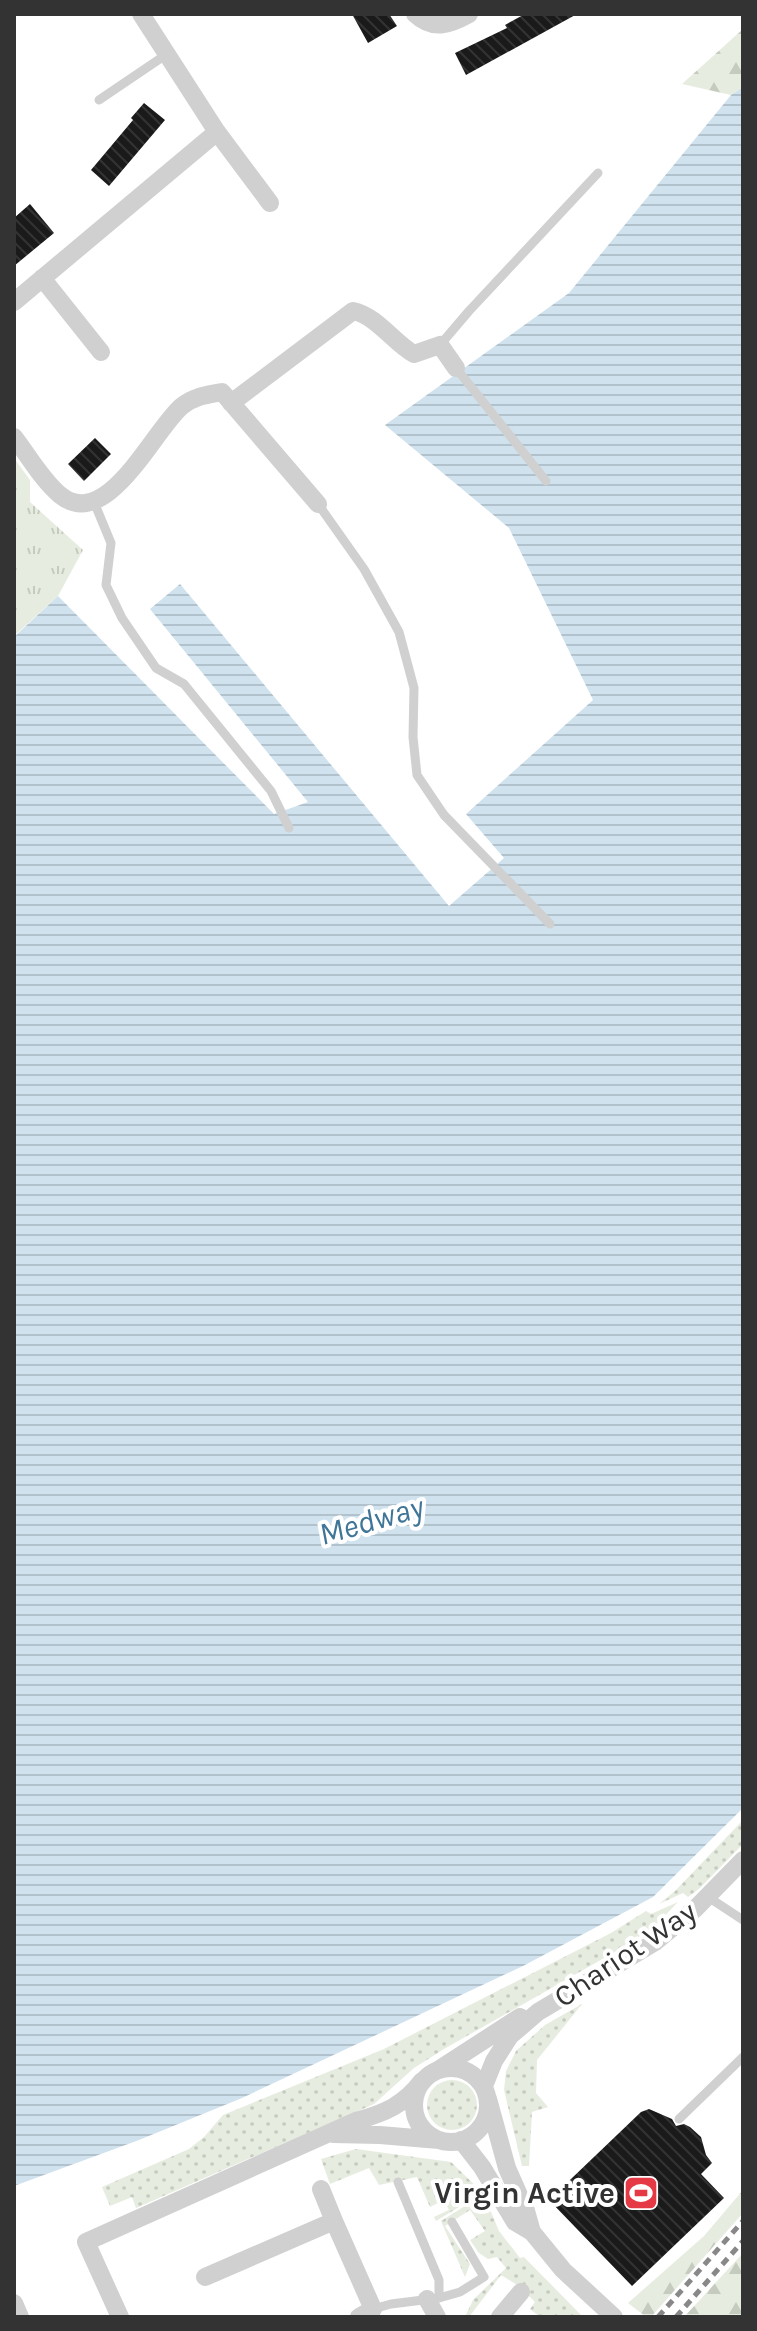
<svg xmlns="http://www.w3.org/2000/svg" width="757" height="2331" font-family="Karla,sans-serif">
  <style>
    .grass { fill: url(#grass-dots) }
    .forest { fill: url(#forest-firs) }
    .park { fill: url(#park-tufts) }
    .water { fill: url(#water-rules) }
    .building { fill: url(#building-back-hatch) }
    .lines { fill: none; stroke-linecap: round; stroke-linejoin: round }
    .lane { stroke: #d0d0d0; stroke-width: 9 }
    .street { stroke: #d0d0d0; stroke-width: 18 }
    .rail { stroke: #888; stroke-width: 5; stroke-dasharray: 8 6; stroke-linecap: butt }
    .labels { text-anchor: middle; stroke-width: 8; stroke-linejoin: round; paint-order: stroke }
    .street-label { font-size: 30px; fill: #333; stroke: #fff }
    .poi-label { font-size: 30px; font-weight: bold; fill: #333; stroke: #fff; text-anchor: end }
    .water-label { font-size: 32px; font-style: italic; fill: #3f7597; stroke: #fff }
  </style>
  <defs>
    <pattern id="grass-dots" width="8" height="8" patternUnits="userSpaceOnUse" patternTransform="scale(2)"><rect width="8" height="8" fill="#e6ecdf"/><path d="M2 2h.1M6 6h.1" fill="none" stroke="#c6cbc0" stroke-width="1.8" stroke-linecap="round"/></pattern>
    <pattern id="forest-firs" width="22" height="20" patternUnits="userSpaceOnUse" patternTransform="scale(2)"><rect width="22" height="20" fill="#e6ecdf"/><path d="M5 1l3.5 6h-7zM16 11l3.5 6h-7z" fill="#c6cbc0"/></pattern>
    <pattern id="park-tufts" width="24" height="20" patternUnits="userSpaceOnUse" patternTransform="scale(2)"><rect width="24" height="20" fill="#e6ecdf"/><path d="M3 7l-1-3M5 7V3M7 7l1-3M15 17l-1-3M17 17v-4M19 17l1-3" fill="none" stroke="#c6cbc0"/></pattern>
    <pattern id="water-rules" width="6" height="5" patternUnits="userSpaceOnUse" patternTransform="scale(2)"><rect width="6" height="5" fill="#cfe2ee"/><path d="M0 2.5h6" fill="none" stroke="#b2c2cd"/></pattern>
    <pattern id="building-back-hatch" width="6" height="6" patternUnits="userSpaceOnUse" patternTransform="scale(2)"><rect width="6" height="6" fill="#1a1a1a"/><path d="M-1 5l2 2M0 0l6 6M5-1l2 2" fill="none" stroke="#333"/></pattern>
  </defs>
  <rect width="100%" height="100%" fill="#fff"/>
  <path class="grass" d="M743,1820V1844L700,1888L688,1897L683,1893L659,1904L675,1891Z
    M678,1902L656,1925L627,1945L444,2049L414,2068L374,2104L136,2208L132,2197L110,2206L102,2187L189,2149L204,2137L223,2115L384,2049L611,1933L646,1911L651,1914Z
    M582,2004L537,2060L536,2093L548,2107L532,2112L529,2166H522L504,2090L506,2071L516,2051L545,2025Z
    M427 2105a25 25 0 1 1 50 0a25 25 0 1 1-50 0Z
    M356,2149L451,2162L483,2193L499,2231L520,2258L524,2257L583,2317H540L530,2309L535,2302L526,2293L527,2291L501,2275L469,2317H465L473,2300L506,2268L497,2257L488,2259L479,2253L470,2240L485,2231L470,2210L445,2226L470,2264L465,2277L441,2221L465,2206L464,2204L436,2221L434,2217L449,2210L444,2200L430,2207L417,2177L379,2185L369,2168L330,2184L321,2159Z"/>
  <path class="forest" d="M743,29V87L731,95L682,84Z
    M743,2190V2213L651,2317H646L628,2303L704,2236Z
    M743,2253V2317H684Z"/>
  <path class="park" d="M14,458L30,480V502L83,550L58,596L14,636Z"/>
  <path class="water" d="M743,87V1808L653,1897L523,1966L242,2098L139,2140L14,2186V637L58,596L274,814L308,802L150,609L180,584L449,906L504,858L466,814L593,700L509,528L385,425L569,293L731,95Z"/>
  <path class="building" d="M352,14H389L397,26L368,43Z
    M525,14H577L466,75L455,53L507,28L505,25Z
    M144,103L165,120L109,186L91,170L133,120L131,118Z
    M30,204L54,233L14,266V218Z
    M95,438L111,454L84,481L68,464Z
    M649,2109L672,2119L676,2126L684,2124L690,2127L701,2137L706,2155L712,2163L701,2174L724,2198L632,2286L549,2200L641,2112Z"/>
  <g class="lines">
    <path class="lane" d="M99,100L167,54
      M440,345L469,311L598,173
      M456,368L546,481
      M94,502L111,543L106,585L122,618L156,668L184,684L271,791L289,828
      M318,504L364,569L399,632L414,688L413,737L417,775L444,815L550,924
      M708,1897L743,1920
      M679,2119L743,2057
      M439,2298L460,2292L484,2277L452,2222
      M373,2309L391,2304L439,2298V2280L398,2182"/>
    <path class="street" d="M141,14L217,132L270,203
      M415,14C433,31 449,25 469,14
      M42,278L101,352
      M14,302L217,132
      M231,403L353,311C377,316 393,342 414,354L440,345L456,368
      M14,437C28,455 42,480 60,495C107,533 154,429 182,406C194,396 208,395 222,392L318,504
      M414 2105a37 37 0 1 1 74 0a37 37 0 1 1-74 0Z
      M438,2070L520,2017
      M484,2086L494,2061L510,2036L538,2012L655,1942L696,1908L743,1860
      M488,2099L507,2168L526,2211L532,2232L563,2270L614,2317
      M333,2134L380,2135L439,2140
      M461,2140L482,2167L515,2222L532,2232
      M321,2189L334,2221
      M205,2277L334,2221L373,2309L359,2317
      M427,2299L437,2317
      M14,2303L20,2317
      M120,2317L86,2242L356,2121C385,2113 404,2105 422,2081
      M500,2317L521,2292"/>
    <path class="rail" d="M658,2317L743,2221
      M676,2317L743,2241"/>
  </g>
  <defs>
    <g id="stadium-square" transform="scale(1.8)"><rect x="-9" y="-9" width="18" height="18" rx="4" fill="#e63946" stroke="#fff"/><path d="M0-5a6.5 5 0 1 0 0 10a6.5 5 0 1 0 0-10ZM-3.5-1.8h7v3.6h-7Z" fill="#fff"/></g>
  </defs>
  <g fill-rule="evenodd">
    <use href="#stadium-square" x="641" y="2193"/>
  </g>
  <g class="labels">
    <g class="street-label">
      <text transform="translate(625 1954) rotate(-34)" y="10">Chariot Way</text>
    </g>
    <g class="poi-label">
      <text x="615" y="2203">Virgin Active</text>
    </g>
    <g class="water-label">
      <text transform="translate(371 1520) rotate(-16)" y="11">Medway</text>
    </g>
  </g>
  <rect width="757" height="2331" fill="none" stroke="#333333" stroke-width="32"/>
</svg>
